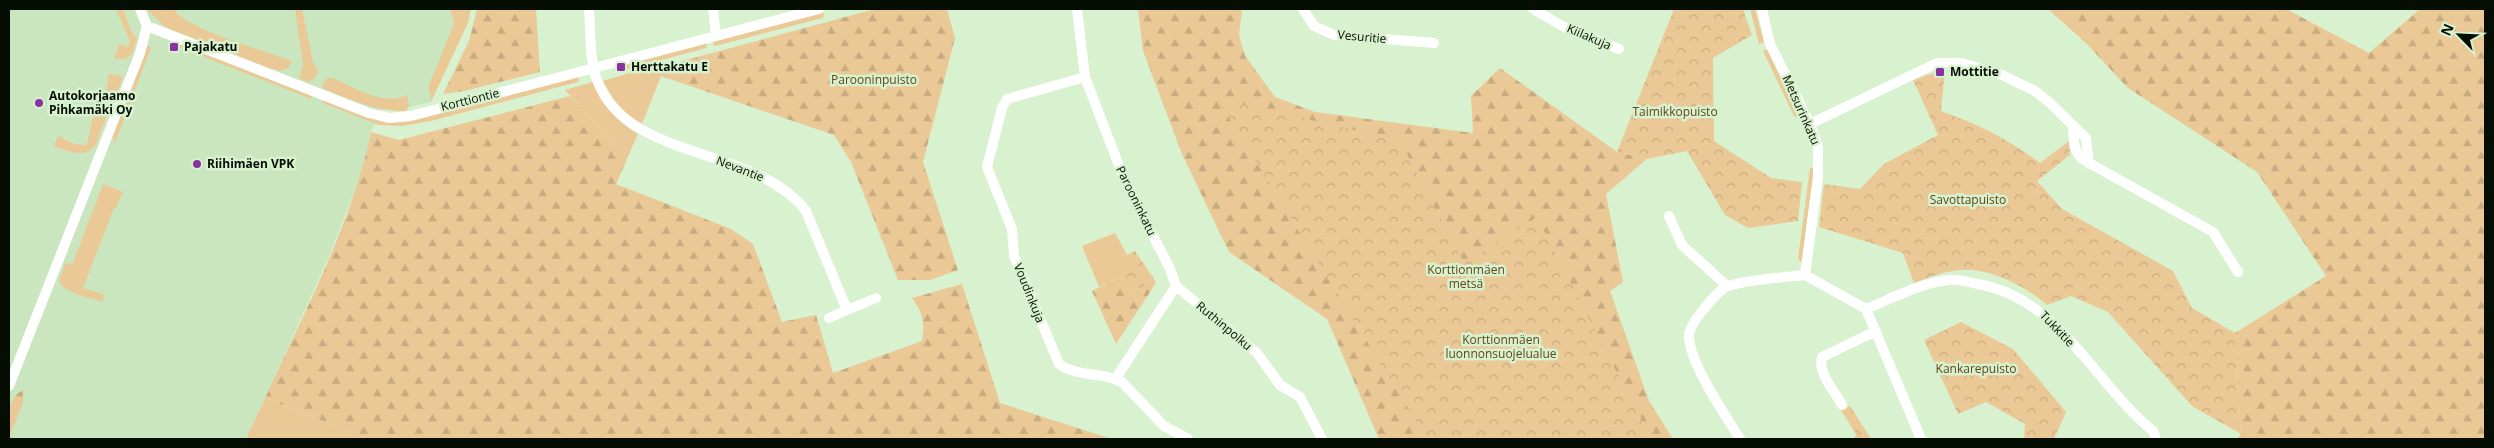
<svg xmlns="http://www.w3.org/2000/svg" width="2494" height="448" font-family="'Open Sans',sans-serif">
  <style>
    .built { fill: #c9e6be }
    .grass { fill: #ebc996 }
    .forest { fill: url(#forest-firs) }
    .park { fill: url(#park-crowns) }
    .lines { fill: none; stroke-linecap: round; stroke-linejoin: round }
    .street { stroke: #fff; stroke-width: 10 }
    .poi-dot { fill: #8733a1; stroke: #d8f1ce; stroke-width: 2 }
    .labels { text-anchor: middle; stroke-width: 5; stroke-linejoin: round; paint-order: stroke }
    .street-label { font-size: 12px; fill: #060e04; stroke: #d8f1ce }
    .poi-label { font-size: 12px; font-weight: bold; fill: #060e04; stroke: #d8f1ce; text-anchor: start }
    .park-label { font-size: 12px; fill: #614619; stroke: #d8f1ce }
  </style>
  <defs>
    <pattern id="forest-firs" width="22" height="20" patternUnits="userSpaceOnUse" patternTransform="scale(1.25)"><rect width="22" height="20" fill="#ebc996"/><path d="M5 1l3.5 6h-7zM16 11l3.5 6h-7z" fill="#c8ab80"/></pattern>
    <pattern id="park-crowns" width="20" height="18" patternUnits="userSpaceOnUse" patternTransform="scale(1.25)"><rect width="20" height="18" fill="#ebc996"/><path d="M2 6a3 3 0 1 1 6 0M12 15a3 3 0 1 1 6 0" fill="none" stroke="#c8ab80"/></pattern>
  </defs>
  <rect width="100%" height="100%" fill="#d8f1ce"/>
  <path class="built" d="M9,9H450L454,24L431,102L405,108L381,109L371,132L364,166L330,254L246,439H9Z"/>
  <path class="grass" d="M116,9H123L131,31L137,39L132,54L126,59H114L119,44L128,47L130,41Z
    M147,9H173C190,31 263,50 292,61L289,67L281,71L268,68L165,27Z
    M295,9H302L313,62C320,71 319,77 308,82L299,78L303,65Z
    M450,9H471L468,23L431,102L429,85L454,24Z
    M1750,9H1755L1764,42L1759,44Z
    M824,12L823,18L715,46L712,42Z
    M177,43L312,96L311,99L176,46Z
    M707,43L706,48L625,70L623,65Z
    M150,46L151,48L115,143L112,137L147,47Z
    M1767,49L1799,116L1797,117L1794,116L1763,51Z
    M656,65L661,76L642,124C622,113 613,100 603,81Z
    M109,74L121,76L122,79L117,93L111,95L106,94Z
    M579,77L578,82L431,121L402,126L379,125L323,103L324,100L380,121L400,122Z
    M327,78H333C353,87 385,107 407,95L409,106L406,111C377,112 351,100 324,89L322,85Z
    M593,82C604,105 616,121 638,134L627,159L565,90Z
    M100,104L110,108L95,146C83,159 68,151 54,146L58,136L74,144L87,145L94,112Z
    M1810,168H1814L1802,262L1798,259Z
    M103,184L123,192L116,208H114L83,288L105,295L102,302C90,298 64,293 59,281L65,263L72,265Z
    M1115,233L1127,255L1121,277L1099,287L1082,246Z
    M265,398L369,439H246Z"/>
  <path class="forest" d="M477,9H536L540,72L464,91L443,94L469,41Z
    M875,9H947L955,38L923,162L958,270L930,280H898L851,162L834,135L661,76L657,68Z
    M1138,9H1242L1239,35L1245,56L1275,97L1315,112L1473,133L1471,96L1500,68L1617,152L1647,159L1606,194L1623,282L1610,291L1649,401L1673,439H1379L1327,319L1229,252L1182,154L1143,51Z
    M2048,9H2286L2369,53L2420,9H2485V439H2237L2241,434L2235,333L2326,276L2257,172L2128,88L2085,42Z
    M570,96L627,159L616,184L731,229L753,244L782,322L816,315L833,373L922,341C925,324 923,312 912,298L962,284L1000,403L1112,439H369L265,398C304,312 352,224 371,132L399,140Z
    M1121,277L1133,293L1154,279L1156,283L1116,344L1092,291Z
    M23,390V403L9,437C9,419 6,399 23,390Z"/>
  <path class="park" d="M1674,9H1744L1745,16L1752,35L1713,58L1714,141L1771,178L1802,182L1798,221L1748,228L1725,215L1687,151L1647,159L1617,152Z
    M1945,69L1941,111C1980,125 2006,138 2040,163L2069,141L2070,155L2037,181L2062,209L2173,271L2192,308L2235,333L2241,434L2192,406L2108,312L2071,296L2047,305C2025,286 1989,267 1959,270C1944,271 1928,278 1914,283L1903,253L1819,227L1824,184L1860,189L1884,164L1938,135L1913,80Z
    M1216,97L1400,141L1464,263L1537,217L1651,439H1427Z
    M1135,251L1154,279L1133,293L1121,277L1127,255Z
    M1961,322L2013,349L2066,412L2054,439H2024L2025,424L1986,402L1958,414L1924,340Z
    M1850,406L1871,439H1854L1856,434L1841,410Z"/>
  <g class="lines">
    <path class="street" d="M140,9L147,26L369,113L389,118L411,116L819,9
      M589,9C591,32 589,59 597,80C627,162 756,145 806,211L847,310L876,298
      M713,9L716,36
      M1077,9L1085,77L1123,176L1170,269L1176,286L1116,378
      M1303,9L1314,26L1334,35L1434,43
      M1533,9L1566,28L1619,49
      M1762,9L1770,44L1810,124L1818,147V177L1805,275L1866,309L1921,439
      M1085,77L1007,99L1002,108L987,167L1012,229L1014,256L1059,364C1078,378 1104,371 1123,383L1164,426L1188,439
      M1810,124L1937,63H1962L2002,75L2035,91L2050,103L2086,138L2089,164
      M2073,125C2074,138 2072,149 2082,159L2213,232L2238,272
      M1669,216L1682,245L1727,286
      M1176,286L1257,353L1280,385L1300,397L1322,439
      M1866,309C1893,298 1920,283 1949,280C1960,279 1972,283 1983,285C2062,302 2094,383 2153,431L2156,439
      M829,318L847,310
      M9,386L140,53L147,26
      M1842,405C1835,392 1817,372 1822,357L1876,331
      M1740,439C1726,416 1689,363 1689,336C1688,325 1718,290 1728,286C1745,280 1786,277 1805,275"/>
  </g>
  <g class="poi-dot">
    <rect x="169" y="42" width="10" height="10" rx="2.5"/>
    <rect x="616" y="62" width="10" height="10" rx="2.5"/>
    <rect x="1935" y="67" width="10" height="10" rx="2.5"/>
    <circle cx="39" cy="103" r="5"/>
    <circle cx="197" cy="164" r="5"/>
  </g>
  <g class="labels">
    <g class="street-label">
      <text transform="translate(1362 37) rotate(5)" y="4">Vesuritie</text>
      <text transform="translate(1589 37) rotate(23)" y="4">Kiilakuja</text>
      <text transform="translate(470 100) rotate(-14)" y="4">Korttiontie</text>
      <text transform="translate(1801 110) rotate(66)" y="4">Metsurinkatu</text>
      <text transform="translate(740 169) rotate(21)" y="4">Nevantie</text>
      <text transform="translate(1136 201) rotate(64)" y="4">Parooninkatu</text>
      <text transform="translate(1029 293) rotate(68)" y="4">Voudinkuja</text>
      <text transform="translate(1224 326) rotate(40)" y="4">Ruthinpolku</text>
      <text transform="translate(2057 329) rotate(46)" y="4">Tukkitie</text>
    </g>
    <g class="poi-label">
      <text x="184" y="51">Pajakatu</text>
      <text x="631" y="71">Herttakatu E</text>
      <text x="1950" y="76">Mottitie</text>
      <text x="49" y="100">Autokorjaamo<tspan x="49" dy="14">Pihkamäki Oy</tspan></text>
      <text x="207" y="168">Riihimäen VPK</text>
    </g>
    <g class="park-label">
      <text x="874" y="84">Parooninpuisto</text>
      <text x="1675" y="116">Taimikkopuisto</text>
      <text x="1968" y="204">Savottapuisto</text>
      <text x="1466" y="274">Korttionmäen<tspan x="1466" dy="14">metsä</tspan></text>
      <text x="1501" y="344">Korttionmäen<tspan x="1501" dy="14">luonnonsuojelualue</tspan></text>
      <text x="1976" y="373">Kankarepuisto</text>
    </g>
  </g>
  <rect width="2494" height="448" fill="none" stroke="#060e04" stroke-width="20"/>
  <g transform="translate(2459 35) rotate(294)" stroke="#d8f1ce" stroke-width="4" paint-order="stroke">
  <path d="M0-4L9 19L0 12L-9 19Z" fill="#060e04"/>
  <text y="-8" font-size="14" font-weight="bold" text-anchor="middle" fill="#060e04">N</text>
  </g>
</svg>
